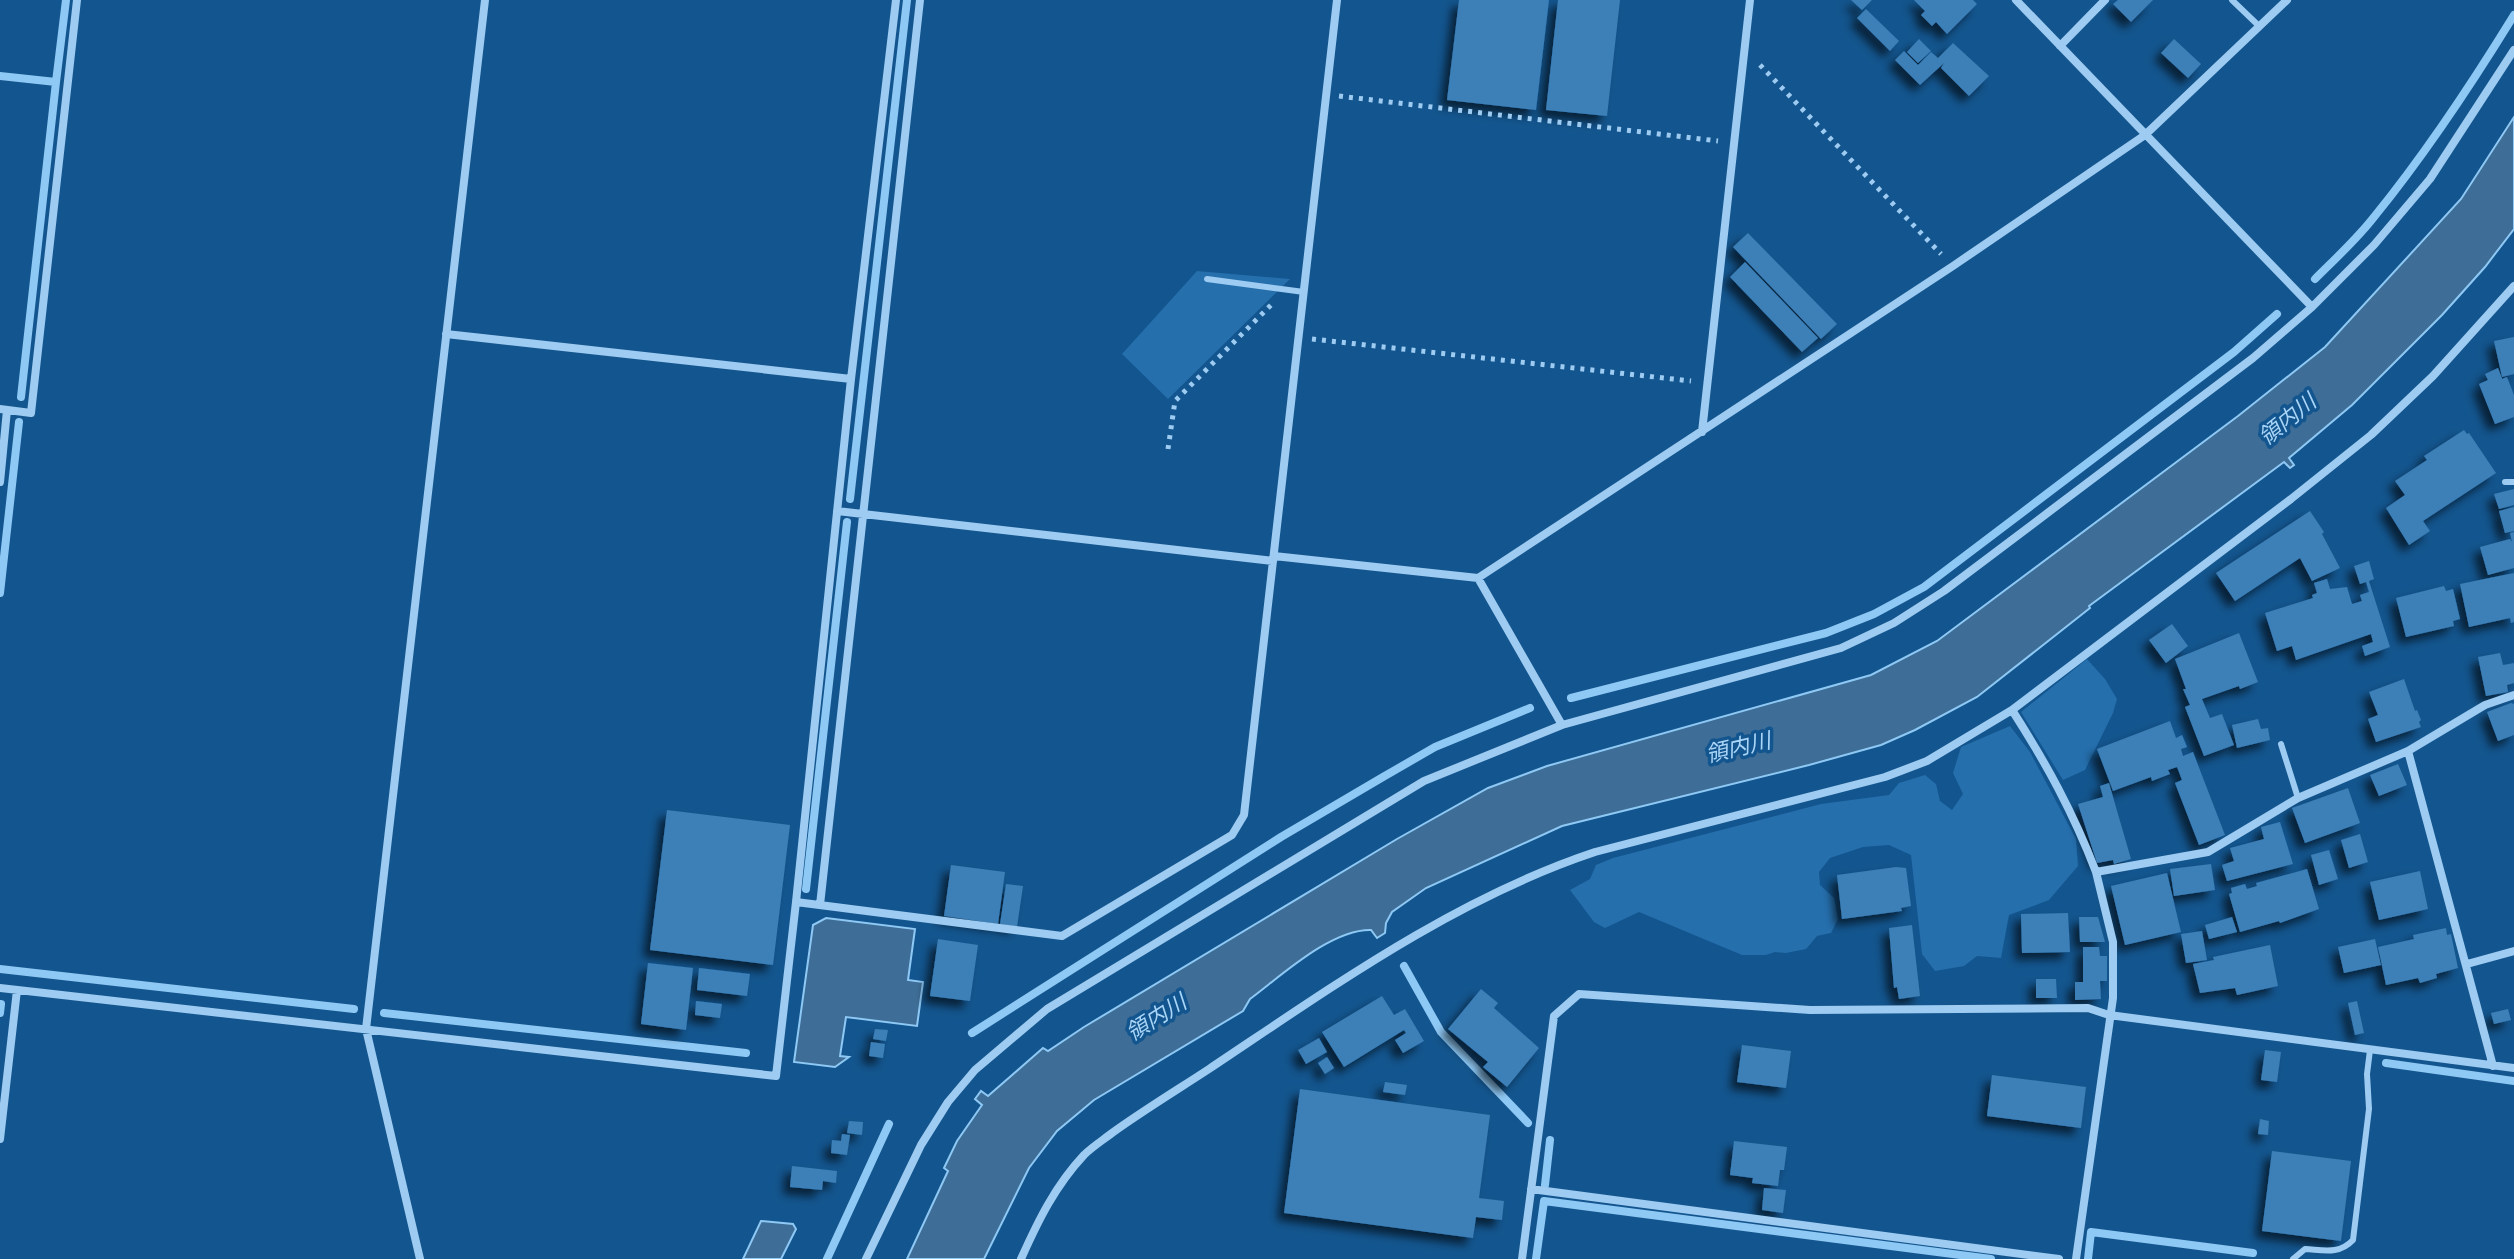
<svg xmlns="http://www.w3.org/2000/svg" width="2514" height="1259" font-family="Quicksand,'Noto Sans JP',sans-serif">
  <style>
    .green { fill: #256fad }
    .water { fill: #3e6e97; stroke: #8ec8f4; stroke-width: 2 }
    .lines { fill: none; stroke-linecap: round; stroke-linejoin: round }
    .stream { stroke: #8ec8f4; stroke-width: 8 }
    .building { fill: #3c7fb7; filter: url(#shadow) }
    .path { stroke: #9dcbf1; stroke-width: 5; stroke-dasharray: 4 6; stroke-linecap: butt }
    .service { stroke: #9dcbf1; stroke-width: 6 }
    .minor { stroke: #9dcbf1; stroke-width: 8 }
    .labels { text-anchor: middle; stroke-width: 7; stroke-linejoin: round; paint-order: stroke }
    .water-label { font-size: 22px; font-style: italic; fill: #a9d5f8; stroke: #13558e }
  </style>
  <defs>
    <filter id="shadow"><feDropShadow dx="-7" dy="7" stdDeviation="4" flood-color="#0009"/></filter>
  </defs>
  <rect width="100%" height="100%" fill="#13558e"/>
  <path class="green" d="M1197,271L1290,279L1168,399L1122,354Z
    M2087,659L2105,679L2117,699L2113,713L2085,770L2063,780L2021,712Z
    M2010,726L2030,752L2076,839L2078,866L2049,900L2009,915L2001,958L1977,956L1964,966L1935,971L1922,954L1911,855L1889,845L1863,847L1830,858L1819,872L1820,885L1834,898L1838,919L1831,933L1817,936L1806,949L1786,953L1775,952L1766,955H1742L1639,912L1605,928L1594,922L1570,890L1590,879L1596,865L1613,858L1821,804L1889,795L1899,783L1925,775L1936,784L1940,801L1952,810L1963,794L1953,773L1961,747Z"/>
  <path class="water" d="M2514,117V229L2485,267L2442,315L2352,405L2289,458L2294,465L2290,468L2284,462L2089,606L2090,608L1977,697L1915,730L1881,745L1809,765L1562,826L1426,888L1392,912L1386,923L1385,933L1377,938L1371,930C1331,929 1281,976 1250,999L1243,1011L1094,1100L1057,1131L1029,1168L984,1259H907L948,1171L944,1168L957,1141L982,1105L975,1099L981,1091L988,1096L1043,1048L1048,1051L1084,1027L1397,839L1488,788L1547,766L1871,675L1937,641L2238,416L2325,347L2461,199Z
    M826,918L915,929L908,980L923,982L917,1026L846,1017L840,1056L849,1057L835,1067L794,1062L813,925Z
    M761,1221L793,1224L796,1229L781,1259H743Z"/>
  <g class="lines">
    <path class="stream" d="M0,76L56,82L21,397
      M56,82L66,0
      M2315,279C2335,259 2357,239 2374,217C2426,153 2471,85 2514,15
      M850,499L907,0
      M0,593L19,422
      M1571,698L1826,633L1874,614L1924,587L2234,352L2277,314
      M806,889L847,522
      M1404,966L1441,1032L1528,1123
      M0,969L354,1009
      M0,1013L1,1004
      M384,1013L746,1053
      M972,1033L1281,837L1383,777L1435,747L1530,708
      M2386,1063L2514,1081
      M1545,1185L1550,1140
      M827,1259L889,1124
      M1536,1259L1544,1201L1991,1259
      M2088,1259L2091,1232L2253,1253"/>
  </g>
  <path class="building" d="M1459,0H1549L1536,110L1447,100Z
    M1558,0H1620L1607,116L1546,110Z
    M1851,0H1872L1862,10Z
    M1914,0H1973L1977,4L1947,34L1936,22L1932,26L1921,15L1925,11Z
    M2118,0H2153L2131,22L2113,4Z
    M1866,9L1899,41L1890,51L1857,18Z
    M1919,39L1931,51L1918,63L1907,52Z
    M2174,39L2201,64L2188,78L2161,53Z
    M1953,43L1989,76L1969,96L1941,68L1944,63L1920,85L1895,60L1904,51L1918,65L1931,52L1938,58Z
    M1748,233L1837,324L1821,339L1733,247Z
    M1745,262L1818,338L1802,352L1730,277Z
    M2514,337V374L2502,377L2494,341Z
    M2498,368L2503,381L2502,379L2507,377L2514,395V417L2495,424L2479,384L2488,380L2485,374Z
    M2464,430L2467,434L2469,433L2496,473L2423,521L2430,531L2409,545L2386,508L2405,495L2395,481L2427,460L2424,456Z
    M2514,489V505L2499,509L2494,494Z
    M2514,507V531L2505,533L2499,511Z
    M2310,511L2324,532L2322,534L2340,568L2312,581L2300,558L2235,601L2216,573Z
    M2514,532V568L2488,575L2480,547L2510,539L2512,542L2510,533Z
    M2369,561L2374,579L2369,581L2390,647L2365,656L2362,646L2373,642L2371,634L2296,660L2292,646L2277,651L2265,613L2313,598L2312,595L2317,593L2314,583L2327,579L2330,589L2347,587L2352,604L2362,601L2360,595L2369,592L2366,582L2360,584L2354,566Z
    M2514,573V622L2511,623L2510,618L2469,627L2460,584Z
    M2444,586L2446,591L2453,589L2460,619L2453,621L2454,626L2406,637L2396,598Z
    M2172,624L2188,646L2166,663L2149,640Z
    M2239,633L2258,682L2240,689L2239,686L2202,699L2210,718L2222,714L2234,745L2204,756L2185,707L2190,705L2183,689H2186L2175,659Z
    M2500,653L2503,665L2514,663V683L2507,685L2508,692L2486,696L2478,657Z
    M2404,679L2415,711L2417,710L2421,720L2419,722L2421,727L2376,742L2368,719L2378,715L2369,692Z
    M2511,703L2514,704V735L2498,741L2487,712Z
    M2258,719L2261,729L2268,728L2270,740L2237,748L2232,725Z
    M2170,721L2176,738L2182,735L2187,747L2181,749L2183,756L2193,752L2225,835L2199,845L2175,783L2182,780L2177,767L2168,770L2170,774L2152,781L2151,777L2113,791L2097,749Z
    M2398,764L2407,785L2379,796L2370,775Z
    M2109,783L2131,859L2114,864L2113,860L2097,863L2078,804L2103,797L2100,786Z
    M2348,788L2360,823L2305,843L2292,808Z
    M667,810L790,825L773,965L650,950Z
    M2280,822L2293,864L2227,881L2222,865L2234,861L2230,848L2264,839L2261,827Z
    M2360,834L2368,862L2349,868L2341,840Z
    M2329,850L2338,879L2319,885L2311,855Z
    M2211,864L2215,890L2174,896L2170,869Z
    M951,865L1005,872L998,924L944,916Z
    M1896,867L1906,868L1911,906L1901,908L1902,911L1842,919L1837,875Z
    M2307,869L2319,909L2280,923L2279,921L2240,932L2229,894L2232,893L2231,888L2245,884L2247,889L2257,886L2256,883Z
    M2420,871L2428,909L2379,920L2370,882Z
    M2167,873L2181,932L2125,945L2111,886Z
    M1006,884L1023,886L1017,927L1000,924Z
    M2068,913L2070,952L2022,953L2021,914Z
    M2079,917H2098L2105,942H2080Z
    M2232,917L2237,932L2209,939L2205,925Z
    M1912,925L1920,996L1899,999L1897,987L1894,988L1889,928Z
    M2446,928L2447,935L2451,934L2458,968L2436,974L2437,978L2420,983L2418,978L2386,985L2378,947L2414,939L2413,935Z
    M2202,931L2207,960L2186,963L2181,934Z
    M938,939L978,945L970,1001L930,996Z
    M2375,939L2381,965L2344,973L2338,947Z
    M2270,945L2278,986L2237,995L2235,988L2200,993L2193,964L2214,960L2213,957Z
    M2083,947H2099L2100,956H2107V981H2100L2101,999L2075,1000V982H2083Z
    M648,963L693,968L686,1030L641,1024Z
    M699,968L750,974L747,996L697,990Z
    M2036,979H2056L2057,998H2036Z
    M1481,989L1498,1003L1494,1008L1539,1048L1507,1087L1483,1067L1488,1062L1448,1029Z
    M1382,996L1394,1015L1405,1009L1424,1041L1403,1053L1395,1040L1406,1033L1404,1030L1344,1067L1322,1032Z
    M696,1001L722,1004L720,1018L695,1015Z
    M2357,1001L2364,1033L2355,1035L2348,1003Z
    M2508,1009L2511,1020L2494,1024L2491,1013Z
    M875,1029L888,1030L886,1041L873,1039Z
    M1319,1038L1327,1052L1306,1064L1298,1050Z
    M871,1042L885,1044L883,1058L869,1056Z
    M1742,1045L1791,1051L1786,1088L1737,1082Z
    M2265,1050L2281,1052L2277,1082L2261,1080Z
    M1327,1057L1334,1068L1325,1074L1318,1063Z
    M1992,1075L2086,1087L2081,1128L1987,1116Z
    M1385,1082L1407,1085L1405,1095L1383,1092Z
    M1300,1089L1490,1115L1479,1198L1504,1201L1502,1220L1476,1217L1473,1238L1284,1213Z
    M2260,1119L2269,1121L2268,1135L2258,1134Z
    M849,1121L863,1122L862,1135L847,1133Z
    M842,1134L850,1135L847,1155L831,1153L832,1140L841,1141Z
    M1734,1141L1787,1147L1784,1170H1780L1778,1186L1752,1183L1753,1178L1730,1175Z
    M2272,1151L2351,1161L2341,1241L2262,1231Z
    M792,1166L837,1171L836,1183L823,1181L822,1190L790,1187Z
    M1764,1188L1786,1190L1783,1213L1762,1210Z"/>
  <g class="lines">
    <path class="path" d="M1760,65L1941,254
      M1339,96L1718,141
      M1312,339L1691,381
      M1168,449L1175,401L1273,303"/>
    <path class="service" d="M2232,0L2259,26
      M1207,279L1304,292
      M2505,482H2514
      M2281,744L2298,798
      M2293,1259L2305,1249C2323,1250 2339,1255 2353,1240L2369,1109L2367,1074L2370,1050"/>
    <path class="minor" d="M2016,0L2312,307
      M2060,46L2105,0
      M446,334L851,379
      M0,409L31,413L77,0
      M1702,432L1750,0
      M0,482L7,410
      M837,511L1273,561
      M1274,556L1478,578L1953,266L2145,135L2287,0
      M1478,578L1562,725
      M2012,710C2046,763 2073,812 2096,872
      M2408,751L2493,1066
      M796,902L851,379L896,0
      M820,905L920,0
      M2467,964L2514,951
      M0,988L776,1076L796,902L1062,936L1232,835L1244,815L1337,0
      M0,1139L17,990
      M1531,1189L2059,1259
      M420,1259L366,1029L485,0
      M866,1259L921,1145L948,1102L975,1070L1047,1009L1424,781L1562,725L1841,648L1894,623L1944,591L2253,358L2312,307L2374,245L2430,179L2514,50
      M1021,1259C1038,1221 1055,1186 1084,1155C1092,1147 1103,1140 1112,1133C1144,1110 1177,1090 1209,1069C1332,987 1454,899 1595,852L1885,777L1927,761L2012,710L2291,499L2371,435L2433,376L2514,286
      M1522,1259L1554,1016L1579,994L1810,1010L2088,1008L2109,1015L2514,1068
      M2076,1259L2113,998V942L2096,872L2208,852L2298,798L2408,751L2485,705L2514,695"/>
  </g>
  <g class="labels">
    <g class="water-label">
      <text transform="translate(2287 419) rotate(-39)" y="8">領内川</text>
      <text transform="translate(1738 747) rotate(-13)" y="8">領内川</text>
      <text transform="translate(1156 1017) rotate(-32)" y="8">領内川</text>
    </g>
  </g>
</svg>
